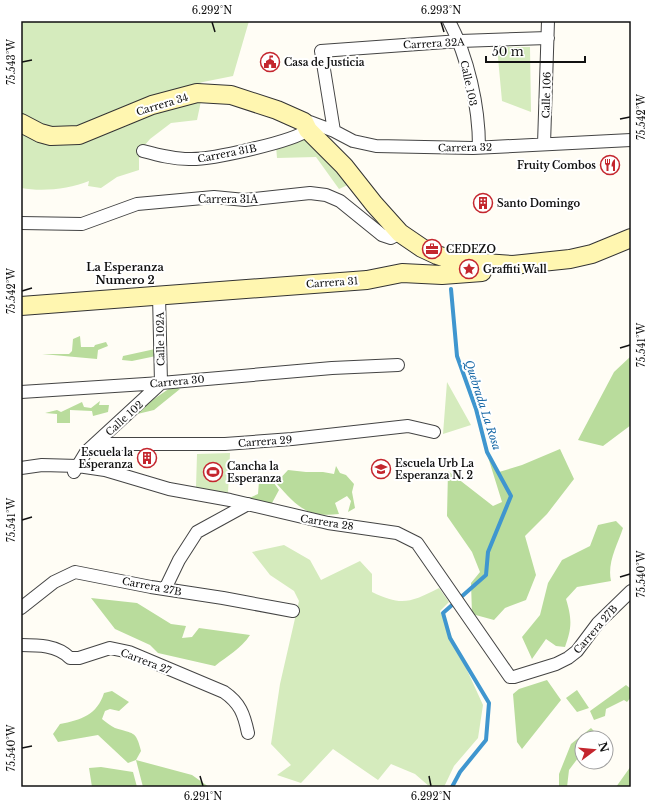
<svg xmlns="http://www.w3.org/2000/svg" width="652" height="808" font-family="'Libre Baskerville',serif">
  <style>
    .green { fill: #d5ebbd }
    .forest { fill: #b9dc9c }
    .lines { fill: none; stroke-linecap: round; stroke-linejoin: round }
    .stream { stroke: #3f96cf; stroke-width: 4 }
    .street-casing { stroke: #444; stroke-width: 14 }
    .secondary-casing { stroke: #333; stroke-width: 20 }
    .street { stroke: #fff; stroke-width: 12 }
    .secondary { stroke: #fff6b0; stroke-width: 18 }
    .ticks { fill: none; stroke: #111; stroke-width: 1.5 }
    .labels { text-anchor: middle; stroke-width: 4; stroke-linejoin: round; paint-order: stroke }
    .street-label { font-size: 10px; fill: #111; stroke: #fff }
    .poi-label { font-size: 10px; font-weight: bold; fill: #111; stroke: #fff; text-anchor: start }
    .neighbourhood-label { font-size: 11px; font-weight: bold; fill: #111; stroke: #fff }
    .water-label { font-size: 11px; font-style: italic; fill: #1768a6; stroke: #fff }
    .neatline { fill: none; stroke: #111; stroke-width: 1.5 }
    .ticks-label { font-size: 10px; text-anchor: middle; fill: #111 }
  </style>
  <rect width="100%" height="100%" fill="#fffdf5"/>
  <path class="green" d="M21,21H249L233,76L203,82L169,93L149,113L201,101L197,120L171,123L150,139L139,152V170L117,177L101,188L88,186L89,181C69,189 43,192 21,188Z
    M497,47H530L531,112L502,101Z
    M307,134L352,183L339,189L316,157L277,158L276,146Z
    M447,382L471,425L443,434Z
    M230,453L228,493L196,488L197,454Z
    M284,545L310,560L321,580L360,561L372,574V592C401,606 410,603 439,588L449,602L440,611L483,705L478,738L454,766L444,787H430L415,774L391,764L378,780L333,749L301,783L277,775L291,765L271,744L280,684L299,601L294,591L270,575L252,552Z"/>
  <path class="forest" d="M80,336L81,347H94L95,345L106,342L108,346L98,350L97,359L42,354H69L72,351L73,339Z
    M155,349L156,356L132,361L122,360L123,356Z
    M631,356V425L603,446L578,440L614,372Z
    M173,386L180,389L154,410L129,416Z
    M100,401L99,405H109L108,412L93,416L92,411L70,410V423H57V414L45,413L57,410L61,412L82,402L84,407L91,408Z
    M560,449L574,479L547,514L525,536L536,575L526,600L505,608L494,620L472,614L471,583L480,572L472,552L447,516L448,471L493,506L502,502L488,457L499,472L522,465Z
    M336,466L340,473L346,475L354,484L352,492L355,508L348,512L351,501L347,496L335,503L339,514C306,518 297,506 276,483L288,470L306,472H323L334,474Z
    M271,479L279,490L272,503L262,505L247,499L258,494L259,481Z
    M616,521L623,528C617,546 607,563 611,581L577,587L566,599C572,619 572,628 565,647L556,646L546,639L532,659L522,637L540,615L548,583L562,560L590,546L598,525Z
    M91,598L137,603L171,624L186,626L182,638L192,637L199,628L250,635C241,649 227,656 215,666L158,653L150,645L115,629Z
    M547,680L561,700L522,749L517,742L513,694L519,689Z
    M626,685L631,689V697L627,702L624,700L606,709L605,716L594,720L590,711Z
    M577,690L589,708L577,712L566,698Z
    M112,691L129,702L119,711L110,709L105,711L102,719C106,722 111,726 115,728C133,734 136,730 141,751L136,760L192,775L209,787H143L136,760L128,763L98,735L58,742L53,734L60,724C81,720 97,715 104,693Z
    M591,728L597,734L591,738H582V745L575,750L578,758L569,770L567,787H559V774L571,744Z
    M631,766V787H616Z
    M101,767L133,772L137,787H92L89,768Z"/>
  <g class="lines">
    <path class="stream" d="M451,289L457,356L476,409L487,452L511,496L488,552L486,575L443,613L450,638L489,703L486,740L460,772L452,787"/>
    <g class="street-casing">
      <path id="street" d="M449,21C468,57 479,106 479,147
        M304,122H310L334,131L353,141L376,146L473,148L631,140
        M334,131L321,51L460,41L548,38
        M544,144L548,21
        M143,151C158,155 173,159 189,159C210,160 292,142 308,130
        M21,223L82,224L137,204L214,197L245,200L310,193L326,195L340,201L382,235L391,238L400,233
        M21,392L161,383L332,368L398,365
        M95,444H225L292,439L408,426L434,432
        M21,468L42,465L78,466L105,470L169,489L230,500L328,523L397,533L417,543L510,677H514L556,664L568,658L577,651L598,623L631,591
        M74,472L86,452L161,383L159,295
        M165,589L179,560L197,532L248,504
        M21,608L54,582L75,572L151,587L223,598L293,611
        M21,645C38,645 57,645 70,658H79L110,648L129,652L224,692C240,703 244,714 248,733"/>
    </g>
    <g class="secondary-casing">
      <path id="secondary" d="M21,123L40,133L51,136L79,135L152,105L197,93L231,95L277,110L304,122L308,130L344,166L374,204L400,233L422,248L437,255L455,261L513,265L570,259L592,254L631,238
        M21,306L367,280L402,273L442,275L482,272"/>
    </g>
    <use href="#street" class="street"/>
    <use href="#secondary" class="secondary"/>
  </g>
  <path class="ticks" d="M212,22L215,32M441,22L444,32M22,62L32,60M620,119L630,117M22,291L32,288M620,348L630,345M22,520L32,517M620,577L630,574M22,748L32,746M200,776L203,786M429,776L431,786"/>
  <defs>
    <g id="civic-ring" transform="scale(1)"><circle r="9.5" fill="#fff" stroke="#c4262e" stroke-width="1.5"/><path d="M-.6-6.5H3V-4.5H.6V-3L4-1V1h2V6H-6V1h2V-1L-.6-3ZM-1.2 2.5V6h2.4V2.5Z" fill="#c4262e"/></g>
    <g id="restaurant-ring" transform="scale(1)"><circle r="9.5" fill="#fff" stroke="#c4262e" stroke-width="1.5"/><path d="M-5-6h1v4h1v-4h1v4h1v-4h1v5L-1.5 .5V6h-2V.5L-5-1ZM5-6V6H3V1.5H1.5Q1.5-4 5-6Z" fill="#c4262e"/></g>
    <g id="building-ring" transform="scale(1)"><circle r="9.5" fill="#fff" stroke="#c4262e" stroke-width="1.5"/><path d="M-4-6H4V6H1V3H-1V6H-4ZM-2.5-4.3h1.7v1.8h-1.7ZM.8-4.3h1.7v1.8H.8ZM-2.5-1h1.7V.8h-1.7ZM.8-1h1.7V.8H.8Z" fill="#c4262e"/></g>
    <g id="office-ring" transform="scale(1)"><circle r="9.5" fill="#fff" stroke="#c4262e" stroke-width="1.5"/><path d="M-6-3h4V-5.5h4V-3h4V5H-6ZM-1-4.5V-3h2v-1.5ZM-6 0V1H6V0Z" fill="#c4262e"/></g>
    <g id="sight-ring" transform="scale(1)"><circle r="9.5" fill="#fff" stroke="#c4262e" stroke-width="1.5"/><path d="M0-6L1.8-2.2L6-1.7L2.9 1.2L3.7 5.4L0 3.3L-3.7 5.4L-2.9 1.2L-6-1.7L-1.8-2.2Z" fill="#c4262e"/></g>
    <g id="school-ring" transform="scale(1)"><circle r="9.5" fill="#fff" stroke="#c4262e" stroke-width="1.5"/><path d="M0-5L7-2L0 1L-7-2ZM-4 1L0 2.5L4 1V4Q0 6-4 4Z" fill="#c4262e"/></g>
    <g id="stadium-ring" transform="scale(1)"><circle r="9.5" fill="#fff" stroke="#c4262e" stroke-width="1.5"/><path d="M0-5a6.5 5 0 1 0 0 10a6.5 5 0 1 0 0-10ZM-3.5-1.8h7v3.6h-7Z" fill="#c4262e"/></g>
  </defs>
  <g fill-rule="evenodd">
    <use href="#civic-ring" x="270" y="62"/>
    <use href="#restaurant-ring" x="610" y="165"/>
    <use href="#building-ring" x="483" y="203"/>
    <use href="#office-ring" x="432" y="249"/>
    <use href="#sight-ring" x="469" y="269"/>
    <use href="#building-ring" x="147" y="458"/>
    <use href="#school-ring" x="381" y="469"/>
    <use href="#stadium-ring" x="213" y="472"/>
  </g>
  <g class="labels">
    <g class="street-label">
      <text transform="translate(434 43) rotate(-3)" y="4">Carrera 32A</text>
      <text transform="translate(469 83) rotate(78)" y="4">Calle 103</text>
      <text transform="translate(546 95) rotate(-88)" y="4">Calle 106</text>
      <text transform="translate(162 104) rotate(-17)" y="4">Carrera 34</text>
      <text transform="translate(465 147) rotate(-1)" y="4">Carrera 32</text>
      <text transform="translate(227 153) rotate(-11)" y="4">Carrera 31B</text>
      <text x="228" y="203">Carrera 31A</text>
      <text transform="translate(332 282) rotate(-4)" y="4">Carrera 31</text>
      <text transform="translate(160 339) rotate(-91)" y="4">Calle 102A</text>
      <text transform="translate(177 381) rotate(-5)" y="4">Carrera 30</text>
      <text transform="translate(124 418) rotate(-42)" y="4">Calle 102</text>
      <text transform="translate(265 441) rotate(-4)" y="4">Carrera 29</text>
      <text transform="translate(327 522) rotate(9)" y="4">Carrera 28</text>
      <text transform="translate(152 586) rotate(11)" y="4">Carrera 27B</text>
      <text transform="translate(595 629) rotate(-49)" y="4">Carrera 27B</text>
      <text transform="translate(146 661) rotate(21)" y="4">Carrera 27</text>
    </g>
    <g class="poi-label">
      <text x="284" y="66">Casa de Justicia</text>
      <text x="596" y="169" text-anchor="end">Fruity Combos</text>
      <text x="497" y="207">Santo Domingo</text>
      <text x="446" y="253">CEDEZO</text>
      <text x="483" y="273">Graffiti Wall</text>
      <text x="133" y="456" text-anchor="end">Escuela la<tspan x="133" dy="12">Esperanza</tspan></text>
      <text x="395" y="467">Escuela Urb La<tspan x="395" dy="12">Esperanza N. 2</tspan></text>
      <text x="227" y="470">Cancha la<tspan x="227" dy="12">Esperanza</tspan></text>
    </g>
    <g class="neighbourhood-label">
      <text x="125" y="271">La Esperanza<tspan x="125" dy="13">Numero 2</tspan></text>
    </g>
    <g class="water-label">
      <text transform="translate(483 405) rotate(72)" y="4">Quebrada La Rosa</text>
    </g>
  </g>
  <rect width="652" height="808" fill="none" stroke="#ffffff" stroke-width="44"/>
  <g transform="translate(594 750) rotate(74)"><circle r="19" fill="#ffffff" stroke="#a0a0a0"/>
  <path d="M0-3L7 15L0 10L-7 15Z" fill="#c4262e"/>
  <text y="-6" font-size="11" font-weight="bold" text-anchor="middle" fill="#111111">N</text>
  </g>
  <path d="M486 56v6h99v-6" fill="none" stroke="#111111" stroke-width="2"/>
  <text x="492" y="56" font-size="12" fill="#111111" stroke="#ffffff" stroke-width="3" paint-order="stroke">50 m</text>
  <rect x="22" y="22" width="608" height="764" class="neatline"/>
  <g class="ticks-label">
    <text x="212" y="14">6.292°N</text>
    <text x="441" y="14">6.293°N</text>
    <text transform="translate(11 62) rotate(-90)" y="4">75.543°W</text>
    <text transform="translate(641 117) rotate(-90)" y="4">75.542°W</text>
    <text transform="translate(11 291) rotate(-90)" y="4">75.542°W</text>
    <text transform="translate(641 345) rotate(-90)" y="4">75.541°W</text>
    <text transform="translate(11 520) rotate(-90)" y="4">75.541°W</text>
    <text transform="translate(641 574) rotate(-90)" y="4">75.540°W</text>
    <text transform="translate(11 748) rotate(-90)" y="4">75.540°W</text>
    <text x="203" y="800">6.291°N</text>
    <text x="431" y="800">6.292°N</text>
  </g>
</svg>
